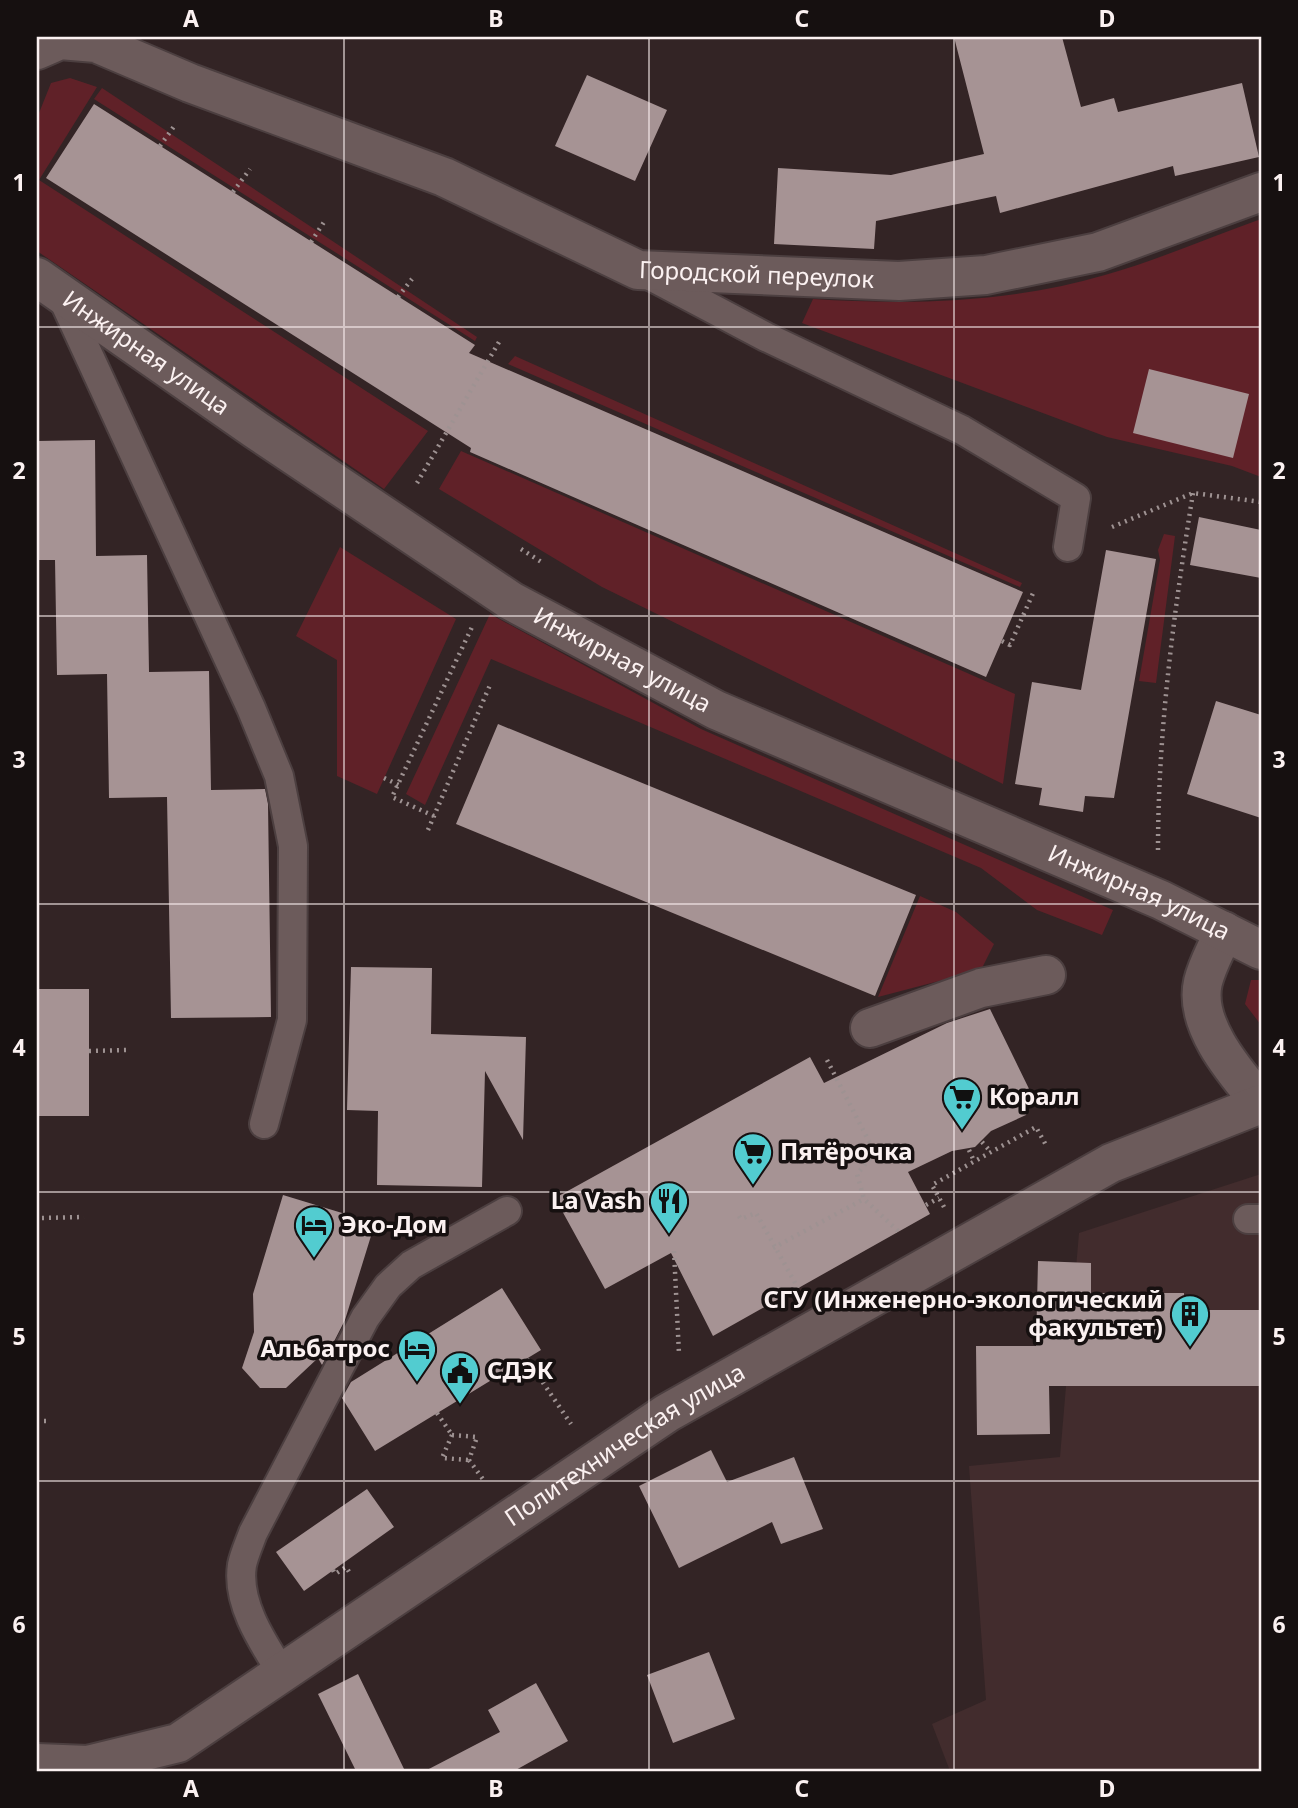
<svg xmlns="http://www.w3.org/2000/svg" width="1298" height="1808" font-family="'Noto Sans',sans-serif">
  <style>
    .built { fill: #422c2d }
    .green { fill: #602128 }
    .building { fill: #a69394 }
    .lines { fill: none; stroke-linecap: round; stroke-linejoin: round }
    .lane-casing { stroke: #4c3f40; stroke-width: 32 }
    .street-casing { stroke: #4c3f40; stroke-width: 42 }
    .secondary-casing { stroke: #4c3f40; stroke-width: 42 }
    .path { stroke: #9e9292; stroke-width: 4.5; stroke-dasharray: 2 5; stroke-linecap: butt }
    .lane { stroke: #6c5b5b; stroke-width: 28 }
    .street { stroke: #6c5b5b; stroke-width: 38 }
    .secondary { stroke: #6c5b5b; stroke-width: 38 }
    .grid { fill: none; stroke: #fbf1f1; stroke-width: 2; stroke-opacity: 0.55 }
    .labels { text-anchor: middle; stroke-width: 7; stroke-linejoin: round; paint-order: stroke }
    .street-label { font-size: 24px; fill: #fbf1f1; stroke: #161010 }
    .poi-label { font-size: 24px; font-weight: bold; fill: #fbf1f1; stroke: #161010; text-anchor: start }
    .neatline { fill: none; stroke: #fbf1f1; stroke-width: 2.5 }
    .grid-label { font-size: 23px; text-anchor: middle; font-weight: bold; fill: #fbf1f1 }
  </style>
  <rect width="100%" height="100%" fill="#332425"/>
  <path class="built" d="M1261,1174V1771H950L932,1724L986,1700L969,1466L1060,1457L1079,1233Z"/>
  <path class="green" d="M70,78L97,87L39,180L428,431L384,489L37,251V118L51,83Z
    M102,88L477,337L475,341L94,99Z
    M1261,219V477L1232,466L1107,437L802,323L813,299C911,305 1009,303 1105,275C1158,260 1210,237 1261,219Z
    M515,356L1022,583L1020,587L508,364Z
    M461,451L1015,694L1003,784L602,587L439,489Z
    M1164,534L1175,536L1156,683L1139,681L1160,560L1158,550Z
    M340,547L456,619L377,794L337,776V660L296,636Z
    M490,614L701,729L1113,910L1102,935L1037,910L981,868L491,659L425,805L406,794Z
    M920,896L956,912L994,944L981,970L878,997Z
    M1251,980H1261V1025L1245,1004Z"/>
  <path class="building" d="M954,37H1062L1081,107L1114,98L1118,112L1242,83L1259,157L1175,176L1173,166L1000,213L996,196L876,221L874,249L774,244L778,168L891,175L984,154Z
    M587,75L667,110L635,181L555,146Z
    M94,104L475,345L469,353L1023,592L986,677L470,452L471,448L46,178Z
    M1149,369L1249,394L1233,458L1133,433Z
    M95,440L96,556L147,555L149,672L209,671L211,790L265,789L268,804L271,1017L171,1018L167,797L109,798L107,674L57,675L55,560H37V441Z
    M1199,517L1261,530V578L1190,565Z
    M1106,550L1156,559L1114,798L1085,796L1083,812L1039,805L1042,788L1015,784L1032,682L1081,690Z
    M1216,701L1261,715V818L1187,794Z
    M498,724L916,895L875,996L456,824Z
    M351,967L432,968L431,1034L526,1037L523,1140L485,1071L482,1187L377,1185L378,1111L347,1110Z
    M37,989H89V1116H37Z
    M990,1009L1033,1097L1026,1115L991,1131L975,1147L952,1151L908,1172L930,1214L713,1336L671,1253L605,1289L555,1198L810,1057L824,1083L947,1023Z
    M283,1195L375,1223L345,1320L322,1365L318,1358L286,1388H260L242,1368L254,1332L253,1294Z
    M1038,1261L1091,1263V1293H1184V1310H1261V1386H1049L1050,1434L977,1435L976,1346H1036Z
    M502,1288L541,1350L375,1451L342,1398L351,1382Z
    M711,1450L727,1482L794,1457L823,1529L781,1544L772,1522L679,1568L639,1486Z
    M367,1489L394,1527L304,1591L276,1552Z
    M709,1652L735,1719L673,1743L647,1675Z
    M358,1674L405,1771H356L318,1694Z
    M536,1683L568,1741L514,1771H425L500,1732L488,1710Z"/>
  <g class="lines">
    <g class="lane-casing">
      <path id="lane" d="M645,273L766,337L962,430L1076,498L1068,547
        M62,297L251,708L279,776L293,846L292,1020L264,1124
        M1248,1219H1261
        M282,1673C263,1643 236,1603 242,1565C244,1555 249,1544 253,1533L365,1318L388,1286L411,1265L507,1211"/>
    </g>
    <g class="street-casing">
      <g id="street">
        <path id="s1" d="M37,50L60,40L96,43L190,83L444,177L638,270L899,281L986,275L1098,252L1261,192"/>
        <path d="M1224,931C1217,948 1207,965 1203,982C1193,1025 1236,1073 1261,1103"/>
        <path d="M870,1028L981,988L1046,975"/>
        <path id="s2" d="M37,1763L88,1765L178,1743L667,1413L1111,1163L1261,1104"/>
      </g>
    </g>
    <g class="secondary-casing">
      <g id="secondary">
        <path id="s3" d="M37,277L256,430L511,601L716,710L1161,900L1261,950"/>
      </g>
    </g>
    <path class="path" d="M160,146L175,125
      M233,192L250,169
      M311,242L324,222
      M398,297L412,279
      M417,483L499,342
      M1112,527L1193,493L1261,502
      M521,549L543,563
      M1002,641L1010,645L1034,591
      M384,778L399,785
      M434,816L392,797L472,627
      M428,830L490,685
      M1158,850C1158,730 1174,611 1193,493
      M89,1051L127,1050
      M827,1060L875,1153L857,1174L864,1199L899,1232
      M982,1142L991,1152
      M969,1150L974,1161
      M926,1205L939,1198
      M944,1207L932,1185L1036,1127L1047,1147
      M739,1216L741,1219L756,1213L798,1288
      M42,1218L84,1217
      M773,1248L864,1199
      M674,1251L679,1354
      M527,1359L571,1424
      M437,1413L452,1435
      M37,1421H48
      M452,1435L442,1458L469,1460
      M452,1435L477,1437L469,1460
      M469,1460L485,1482
      M333,1570L335,1574L346,1567L351,1575"/>
    <use href="#lane" class="lane"/>
    <use href="#street" class="street"/>
    <use href="#secondary" class="secondary"/>
  </g>
  <path class="grid" d="M344,37V1771M649,37V1771M954,37V1771M37,327H1261M37,616H1261M37,904H1261M37,1192H1261M37,1481H1261"/>
  <defs>
    <g id="supermarket-pin" transform="scale(2.0125)"><path d="M0 17L-7.5 6A9.5 9.5 0 1 1 7.5 6Z" fill="#52ccd0" stroke="#161010"/><path d="M-6-5.5h2.5l.6 2H6L4.5 2H-2.5L-4.4-4H-6ZM-1.5 3.2a1.3 1.3 0 1 0 .1 0ZM3 3.2a1.3 1.3 0 1 0 .1 0Z" fill="#111"/></g>
    <g id="restaurant-pin" transform="scale(2.0125)"><path d="M0 17L-7.5 6A9.5 9.5 0 1 1 7.5 6Z" fill="#52ccd0" stroke="#161010"/><path d="M-5-6h1v4h1v-4h1v4h1v-4h1v5L-1.5 .5V6h-2V.5L-5-1ZM5-6V6H3V1.5H1.5Q1.5-4 5-6Z" fill="#111"/></g>
    <g id="hotel-pin" transform="scale(2.0125)"><path d="M0 17L-7.5 6A9.5 9.5 0 1 1 7.5 6Z" fill="#52ccd0" stroke="#161010"/><path d="M-6-4.5h1.5V1H6V5H4.5V3h-9V5H-6ZM-4 0a1.8 1.8 0 1 1 3.6 0ZM.5 0V-2.5h3Q6-2.5 6 0Z" fill="#111"/></g>
    <g id="building-pin" transform="scale(2.0125)"><path d="M0 17L-7.5 6A9.5 9.5 0 1 1 7.5 6Z" fill="#52ccd0" stroke="#161010"/><path d="M-4-6H4V6H1V3H-1V6H-4ZM-2.5-4.3h1.7v1.8h-1.7ZM.8-4.3h1.7v1.8H.8ZM-2.5-1h1.7V.8h-1.7ZM.8-1h1.7V.8H.8Z" fill="#111"/></g>
    <g id="civic-pin" transform="scale(2.0125)"><path d="M0 17L-7.5 6A9.5 9.5 0 1 1 7.5 6Z" fill="#52ccd0" stroke="#161010"/><path d="M-.6-6.5H3V-4.5H.6V-3L4-1V1h2V6H-6V1h2V-1L-.6-3ZM-1.2 2.5V6h2.4V2.5Z" fill="#111"/></g>
  </defs>
  <g fill-rule="evenodd">
    <use href="#supermarket-pin" x="962" y="1097"/>
    <use href="#supermarket-pin" x="753" y="1152"/>
    <use href="#restaurant-pin" x="669" y="1201"/>
    <use href="#hotel-pin" x="314" y="1225"/>
    <use href="#building-pin" x="1190" y="1314"/>
    <use href="#hotel-pin" x="417" y="1349"/>
    <use href="#civic-pin" x="460" y="1371"/>
  </g>
  <g class="labels">
    <g class="street-label">
      <text dy="8" stroke="none"><textPath href="#s1" startOffset="768">Городской переулок</textPath></text>
      <text dy="8" stroke="none"><textPath href="#s3" startOffset="133">Инжирная улица</textPath></text>
      <text dy="8" stroke="none"><textPath href="#s3" startOffset="700">Инжирная улица</textPath></text>
      <text dy="8" stroke="none"><textPath href="#s3" startOffset="1267">Инжирная улица</textPath></text>
      <text dy="8" stroke="none"><textPath href="#s2" startOffset="681">Политехническая улица</textPath></text>
    </g>
    <g class="poi-label">
      <text x="989" y="1105">Коралл</text>
      <text x="780" y="1160">Пятёрочка</text>
      <text x="642" y="1209" text-anchor="end">La Vash</text>
      <text x="341" y="1233">Эко-Дом</text>
      <text x="1163" y="1308" text-anchor="end">СГУ (Инженерно-экологический<tspan x="1163" dy="28">факультет)</tspan></text>
      <text x="390" y="1357" text-anchor="end">Альбатрос</text>
      <text x="487" y="1379">СДЭК</text>
    </g>
  </g>
  <rect width="1298" height="1808" fill="none" stroke="#161010" stroke-width="77"/>
  <rect x="38" y="38" width="1222" height="1732" class="neatline"/>
  <g class="grid-label">
    <text x="191" y="27">A</text>
    <text x="496" y="27">B</text>
    <text x="802" y="27">C</text>
    <text x="1107" y="27">D</text>
    <text x="19" y="191">1</text>
    <text x="1279" y="191">1</text>
    <text x="19" y="479">2</text>
    <text x="1279" y="479">2</text>
    <text x="19" y="768">3</text>
    <text x="1279" y="768">3</text>
    <text x="19" y="1056">4</text>
    <text x="1279" y="1056">4</text>
    <text x="19" y="1345">5</text>
    <text x="1279" y="1345">5</text>
    <text x="19" y="1633">6</text>
    <text x="1279" y="1633">6</text>
    <text x="191" y="1797">A</text>
    <text x="496" y="1797">B</text>
    <text x="802" y="1797">C</text>
    <text x="1107" y="1797">D</text>
  </g>
</svg>
